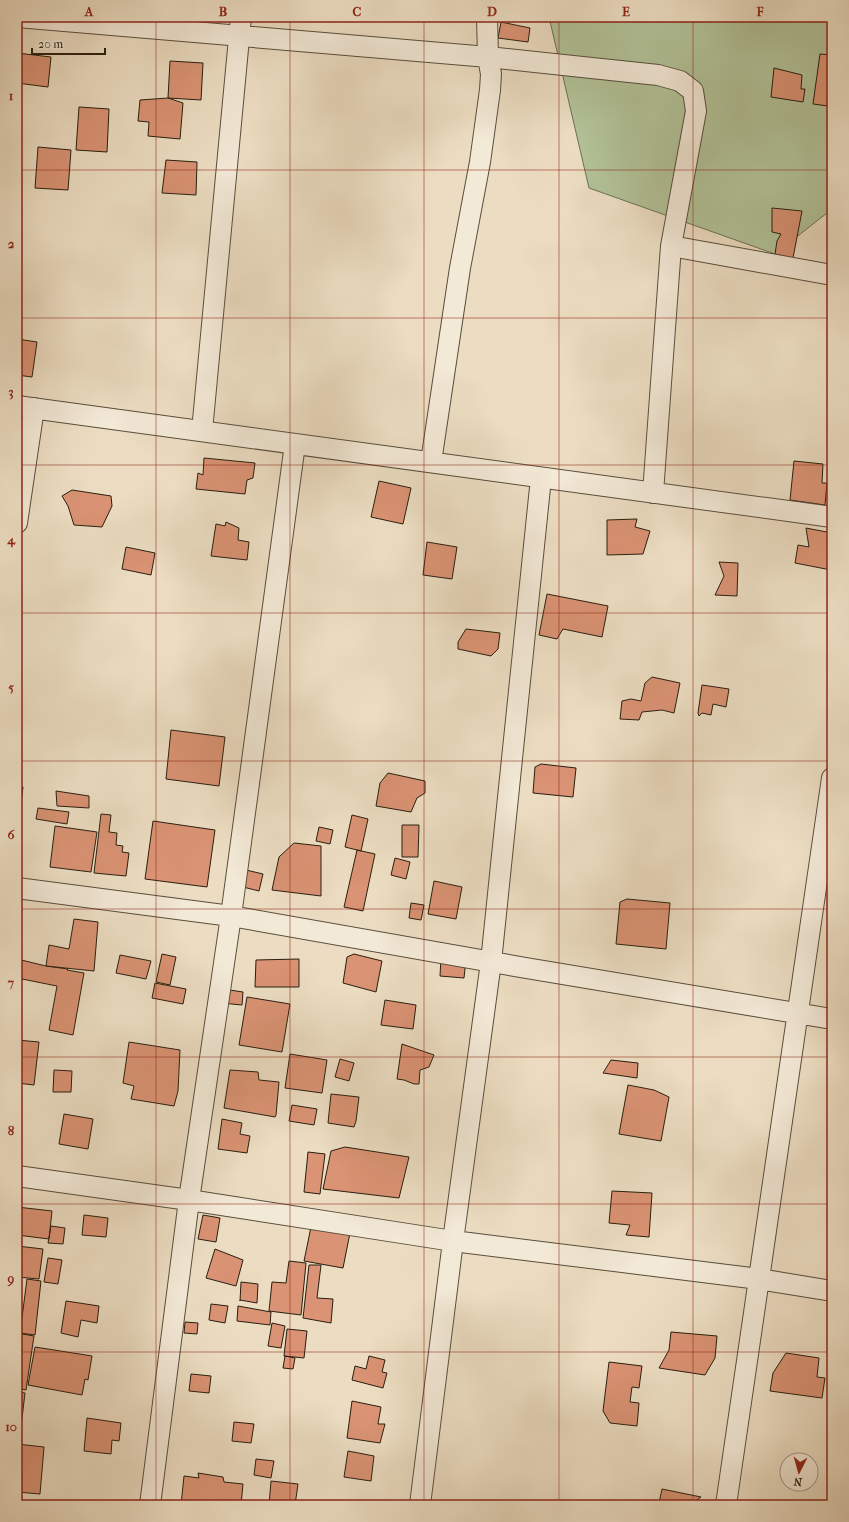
<svg xmlns="http://www.w3.org/2000/svg" width="849" height="1522" font-family="'IM FELL French Canon',serif">
  <style>
    .green { fill: #b2c298; stroke: #6d7054 }
    .building { fill: #da9374; stroke: #281e10 }
    .lines { fill: none; stroke-linecap: round; stroke-linejoin: round }
    .minor-casing { stroke: #594e3c; stroke-width: 22 }
    .minor { stroke: #f3e9d7; stroke-width: 20 }
    .grid { fill: none; stroke: #8f2418; stroke-width: 1; stroke-opacity: 0.55 }
    .neatline { fill: none; stroke: #8f2418; stroke-width: 1.5 }
    .grid-label { font-size: 13px; text-anchor: middle; font-weight: bold; fill: #8f2418 }
  </style>
  <rect width="100%" height="100%" fill="#ecddc2"/>
  <filter id="stains"><feTurbulence type="fractalNoise" baseFrequency=".005" numOctaves="4"/><feColorMatrix values="0 0 0 0 .2 0 0 0 0 .09 0 0 0 0 .02 0 0 0 .5 -.17"/></filter>
  <radialGradient id="worn" r=".72"><stop offset=".6" stop-color="#630" stop-opacity="0"/><stop offset="1" stop-color="#630" stop-opacity=".3"/></radialGradient>
  <path class="green" d="M549,17H832V209L775,254L589,188Z"/>
  <path class="building" d="M501,22L530,28L528,42L498,38Z
    M17,53L51,57L48,87L17,83Z
    M820,54L832,55V82L828,106L813,104Z
    M170,61L203,63L201,100L168,98Z
    M774,68L802,75L801,89H805L803,102L771,97Z
    M168,98L183,103L180,139L148,136L149,122L138,121L140,100Z
    M79,107L109,109L107,152L76,150Z
    M38,147L71,150L68,190L35,188Z
    M166,160L197,162L196,195L162,193Z
    M772,208L802,211L793,258L775,254L777,241L781,234L772,232Z
    M17,339L37,342L32,377L17,375Z
    M204,458L255,463L253,478L247,480L245,494L196,489L198,473L203,475Z
    M794,461L823,464L822,483H827L825,505L790,500Z
    M379,481L411,488L403,524L371,517Z
    M72,490L111,496L112,506L102,527L74,525L68,506L62,496Z
    M637,519L635,527L650,531L643,554L607,555V520Z
    M226,522L239,528L238,540L249,542L247,560L211,556L216,524L225,526Z
    M806,528L832,533V562L831,570L795,563L798,545L809,547Z
    M427,542L457,547L452,579L423,575Z
    M126,547L155,553L151,575L122,569Z
    M719,562L738,563L737,596L715,595L724,576Z
    M547,594L608,606L602,637L563,629L557,639L539,635Z
    M466,629L500,633L498,649L491,656L458,649V642Z
    M652,677L680,683L674,713L662,710L642,712L639,720L620,719L622,701L631,699L641,701L645,683Z
    M702,685L729,689L726,707L713,704L711,715L702,713L699,716L698,713Z
    M171,730L225,737L219,786L166,779Z
    M541,764L576,768L573,797L533,793L535,767Z
    M388,773L425,781V793L417,798L411,812L376,806L380,783Z
    M17,787H23L21,803H17Z
    M56,791L89,796V808L57,806Z
    M38,808L69,812L67,824L36,819Z
    M101,814L111,815L109,832L117,833L116,845L123,846L122,852L129,853L126,876L94,873Z
    M352,815L368,819L361,851L345,847Z
    M153,821L215,830L207,887L145,879Z
    M402,825H419L418,857H402Z
    M55,826L97,832L91,872L50,867Z
    M319,827L333,830L330,844L316,841Z
    M294,843L321,846V896L272,890L279,857Z
    M357,850L375,854L363,911L344,907Z
    M395,858L410,862L406,879L391,875Z
    M246,870L263,874L259,891L243,887Z
    M434,881L462,887L456,919L428,914Z
    M627,899L670,903L666,949L616,944L620,902Z
    M411,903L424,905L421,920L409,918Z
    M74,919L98,922L94,971L46,966L49,945L69,949Z
    M162,954L176,957L170,985L156,982Z
    M354,954L382,961L376,992L343,983L347,957Z
    M120,955L151,961L146,979L116,973Z
    M441,958L466,959L464,978L440,976Z
    M17,959L46,966L68,969L67,970L84,973L73,1035L49,1030L57,986L17,978Z
    M299,959V987H255L256,960Z
    M155,983L186,989L183,1004L152,998Z
    M223,989L243,992L242,1005L221,1003Z
    M247,997L290,1004L282,1052L239,1045Z
    M385,1000L416,1005L413,1029L381,1025Z
    M17,1040L39,1042L34,1085L17,1083Z
    M129,1042L180,1050L178,1091L174,1106L131,1099L134,1086L123,1083Z
    M402,1044L434,1055L429,1067L420,1070L419,1084H414L404,1080L397,1079Z
    M290,1054L327,1060L322,1093L285,1088Z
    M340,1059L354,1063L349,1081L335,1077Z
    M611,1060L638,1063L637,1078L603,1073Z
    M54,1070L72,1071L71,1092H53Z
    M230,1070L258,1072L259,1080L279,1082L276,1115L275,1117L224,1108Z
    M628,1085L654,1090L669,1097L661,1141L619,1134Z
    M331,1094L359,1097L356,1121L354,1127L328,1123Z
    M292,1105L317,1109L314,1125L289,1121Z
    M64,1114L93,1119L88,1149L59,1144Z
    M222,1119L242,1123L240,1134L250,1136L247,1153L218,1149Z
    M345,1147L409,1157L399,1198L323,1189L331,1151Z
    M308,1152L325,1154L320,1194L304,1192Z
    M612,1191L652,1193L649,1237L626,1235L630,1225L609,1223Z
    M17,1207L52,1211L49,1239L17,1235Z
    M84,1215L108,1218L106,1237L82,1235Z
    M203,1215L220,1218L216,1242L198,1239Z
    M51,1226L65,1228L63,1244L48,1243Z
    M311,1227L350,1233L343,1268L304,1261Z
    M17,1246L43,1249L39,1279L17,1277Z
    M215,1249L243,1260L236,1286L206,1278Z
    M48,1258L62,1260L58,1284L44,1282Z
    M289,1261L306,1263L301,1315L269,1311L272,1282L286,1283Z
    M309,1265H321L317,1298L333,1299L331,1323L303,1318Z
    M27,1279L41,1281L35,1335L20,1333Z
    M241,1282L258,1284L257,1303L240,1300V1301Z
    M66,1301L99,1306L97,1323L81,1320L78,1337L61,1333Z
    M211,1304L228,1306L225,1323L209,1320Z
    M238,1306L271,1312L270,1325L237,1321Z
    M185,1322L198,1323L197,1334L184,1333Z
    M272,1323L285,1326L281,1348L268,1346Z
    M287,1329L307,1331L304,1358L284,1356Z
    M671,1332L717,1336L715,1358L705,1375L659,1368L669,1350Z
    M17,1333L34,1336L26,1390L17,1388Z
    M35,1347L92,1356L88,1380L85,1379L82,1395L28,1385Z
    M786,1353L819,1358L817,1377L825,1378L822,1398L770,1391L773,1373Z
    M285,1356L295,1358L293,1369L283,1368Z
    M369,1356L385,1360L382,1372L387,1373L383,1388L352,1380L355,1366L366,1369Z
    M609,1362L642,1366L639,1388L632,1387L630,1402L639,1403L637,1426L610,1423L603,1411Z
    M191,1374L211,1376L209,1393L189,1391Z
    M17,1391L25,1393L19,1444H17Z
    M352,1401L381,1407L378,1424H385L380,1443L347,1438Z
    M87,1418L121,1423L119,1441L112,1440L111,1454L84,1451Z
    M234,1422L254,1424L251,1443L232,1441Z
    M17,1444L44,1447L40,1494L17,1492Z
    M348,1451L374,1456L371,1481L344,1477Z
    M256,1459L274,1461L271,1478L254,1475Z
    M198,1473L223,1477L224,1482L243,1484L241,1505H181L184,1476L199,1478Z
    M271,1481L298,1484L295,1505H269Z
    M662,1489L701,1497L690,1505H666L659,1503Z"/>
  <g class="lines">
    <g class="minor-casing">
      <path id="minor" d="M17,17L488,57L658,75L680,81L693,91L696,111L671,246L653,493
        M671,246L832,275
        M17,406L832,517
        M202,431L241,17
        M431,462L460,268L480,162L490,90L491,74L488,57L487,17
        M17,523L34,408
        M17,888L231,916L526,968L832,1019
        M17,1176L189,1200L453,1241L759,1279L832,1291
        M150,1505L189,1200L231,916L295,444
        M420,1505L453,1241L491,962L541,478
        M726,1505L832,778"/>
    </g>
    <use href="#minor" class="minor"/>
  </g>
  <path class="grid" d="M156,17V1505M290,17V1505M424,17V1505M559,17V1505M693,17V1505M17,170H832M17,318H832M17,465H832M17,613H832M17,761H832M17,909H832M17,1057H832M17,1204H832M17,1352H832"/>
  <rect width="849" height="1522" fill="none" stroke="#ecddc2" stroke-width="44"/>
  <g transform="translate(799 1472) rotate(186)"><circle r="19" fill="#f3e9d7" stroke="#a29887"/>
  <path d="M0-3L7 15L0 10L-7 15Z" fill="#8f2418"/>
  <text y="-6" font-size="11" font-weight="bold" text-anchor="middle" fill="#281e10">N</text>
  </g>
  <path d="M32 48v6h73v-6" fill="none" stroke="#281e10" stroke-width="2"/>
  <text x="38" y="48" font-size="12" fill="#281e10" stroke="#f3e9d7" stroke-width="3" paint-order="stroke">20 m</text>
  <rect x="22" y="22" width="805" height="1478" class="neatline"/>
  <g class="grid-label">
    <text x="89" y="16">A</text>
    <text x="223" y="16">B</text>
    <text x="357" y="16">C</text>
    <text x="492" y="16">D</text>
    <text x="626" y="16">E</text>
    <text x="760" y="16">F</text>
    <text x="11" y="100">1</text>
    <text x="11" y="248">2</text>
    <text x="11" y="396">3</text>
    <text x="11" y="544">4</text>
    <text x="11" y="692">5</text>
    <text x="11" y="839">6</text>
    <text x="11" y="987">7</text>
    <text x="11" y="1135">8</text>
    <text x="11" y="1283">9</text>
    <text x="11" y="1431">10</text>
  </g>
  <rect width="100%" height="100%" filter="url(#stains)"/>
  <rect width="100%" height="100%" fill="url(#worn)"/>
</svg>
